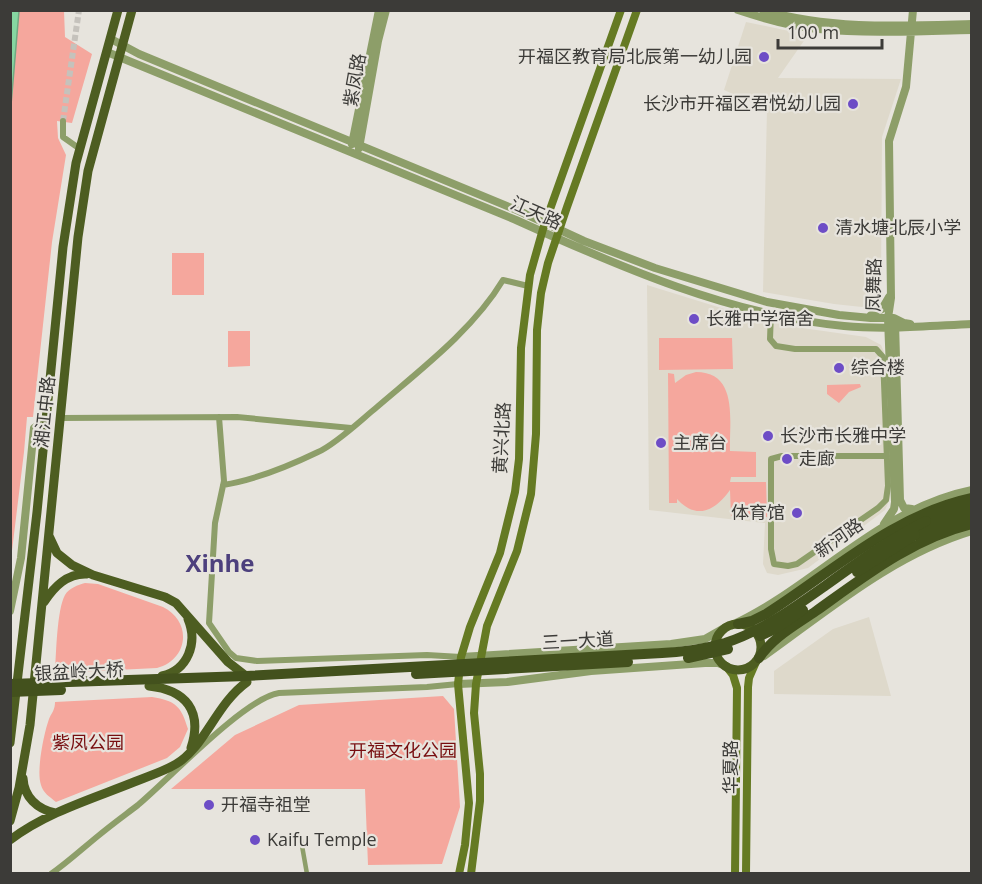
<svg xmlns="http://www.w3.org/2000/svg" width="982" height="884" font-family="'Open Sans','Noto Sans SC',sans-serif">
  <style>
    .built { fill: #ded9cb }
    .green { fill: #f5a79d }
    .water { fill: #86d6a1; stroke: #70a882; stroke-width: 1.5 }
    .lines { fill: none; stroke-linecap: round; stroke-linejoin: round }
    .minor-tunnel { stroke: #c5c2bc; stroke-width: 6; stroke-dasharray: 6 3; stroke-linecap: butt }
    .pedestrian { stroke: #8d9e69; stroke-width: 4.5 }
    .minor { stroke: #8d9e69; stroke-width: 6 }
    .tertiary { stroke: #8d9e69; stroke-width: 8 }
    .secondary { stroke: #657a23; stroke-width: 8 }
    .primary { stroke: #4d5d21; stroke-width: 9 }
    .trunk { stroke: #43511d; stroke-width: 10 }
    .trunk-bridge { stroke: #43511d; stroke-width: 10 }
    .poi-dot { fill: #6d4dc6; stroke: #e7e4dd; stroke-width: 2 }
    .labels { text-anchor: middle; stroke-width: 4.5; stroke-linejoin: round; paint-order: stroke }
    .poi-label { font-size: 18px; fill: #3c3b38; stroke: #e7e4dd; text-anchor: start }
    .street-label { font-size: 18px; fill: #3c3b38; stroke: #e7e4dd }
    .park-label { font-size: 18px; fill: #780e10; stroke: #e7e4dd }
    .district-label { font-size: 24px; font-weight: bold; fill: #4d407d; stroke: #e7e4dd }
  </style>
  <rect width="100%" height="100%" fill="#e7e4dd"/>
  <path class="built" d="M746,22L808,35L778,78L901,79L882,137L881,285L878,295L872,303L862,307L834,304L763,292L767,109L724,90Z
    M647,285L734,312L788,326L866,337L881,345L884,352L890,499L885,510L808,568L778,575L767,573L763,564L765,523L649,510Z
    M869,617L891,696L774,694V671L833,629Z"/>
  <path class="green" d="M19,11H64L65,37L92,54L72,123L57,121L58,138L66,155L52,242L33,417H27L24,452L11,559L10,105Z
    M172,253H204V295H172Z
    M228,331H250V366L228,367Z
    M659,338H732L733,369L659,370Z
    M696,372C739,372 729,422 730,451L756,452V477H731L730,482H766L767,517L731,516L730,490C716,510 697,521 677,499V503H669L668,373L674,374L675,383L686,375Z
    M860,384L861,387L849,392L839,403L827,394V385Z
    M85,583L98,584L163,607C193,622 188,660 157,668L55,673C56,655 57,609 65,595C69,588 78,585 85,583Z
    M443,696L454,709L460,807L442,864L368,865L365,789H171L235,735L299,705Z
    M152,697C176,701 181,706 188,729L180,747L167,758L56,802C50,797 43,793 41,785C36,771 44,733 49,719C52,712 55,710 55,702Z"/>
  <path class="water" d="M11,10L19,11L11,105L10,11Z"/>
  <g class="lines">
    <path class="minor-tunnel" d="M63,121L79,10"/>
    <path class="pedestrian" d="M301,840L307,874"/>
    <path class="minor" d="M63,121V137L80,149
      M771,313L770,339L776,346L795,349H876L883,357L888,486L886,500L878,508L797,564L788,566L774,564L771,549V459L782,456H887
      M219,417L224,481L215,523L209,623L229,652L236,658L257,661L427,655L461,657
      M61,418L237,417L351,428
      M223,485C255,480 289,466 318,452C336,444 361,420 377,407C420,370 473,330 503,280L528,286
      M51,874C68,862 82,849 98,836C111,825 125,815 138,805C168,780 245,698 279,693L427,687L458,684"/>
    <path class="tertiary" d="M738,10C765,19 792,27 819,29C869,34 921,31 972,30
      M763,10C831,30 902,26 972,24
      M111,39L139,54L519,211L584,241L655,268L767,302L839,315L871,318H894L904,323L910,324
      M107,52L516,220C620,267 730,315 844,326C886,330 929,326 972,324
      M352,144L379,10
      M359,148L378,41L386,10
      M871,315L882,309L889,297
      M895,322L900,500L904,508L912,509
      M884,524L894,509L895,502L888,318L891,298L889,141L906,87L913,10
      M10,611L21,558L34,428L46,420
      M732,625C816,586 878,509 972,490
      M764,656C830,609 893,555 972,531
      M461,657L671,644L705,639L726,627
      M458,684L507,682L591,671L705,663H718L726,666"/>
    <path class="secondary" d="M726,666L733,675L737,688L735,874
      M459,874L465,845L469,803L458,684L461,657L470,627L500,553L515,492L519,459L521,348L530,275L543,229L621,10
      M471,874L480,801V774L474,713L476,684L487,626L517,551L531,494L536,434L537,330L541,293L548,263L567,207L637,10
      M746,874L748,687L749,678L756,662"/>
    <path class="primary" d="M49,536L57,553L72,565L93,575L165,597L176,603L228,662L246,676
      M44,602C54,587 67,573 87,574
      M715 647a23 23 0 1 1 46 0a23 23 0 1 1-46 0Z
      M162,676C188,670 198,643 188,619
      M149,686C186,690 203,711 191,748
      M10,743L37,512L63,247L76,163L118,10
      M23,778C24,797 37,809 55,813
      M10,821L19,788L30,725L78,237L88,171L132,10
      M10,840C47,812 92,799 134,782C148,776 163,772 176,764C205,747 216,704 247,682"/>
    <path class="trunk" d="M926,521L972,507
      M915,535L945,523L972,516
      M738,624L752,621L766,614C832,572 893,515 972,498
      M759,658C773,637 796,625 816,611C865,576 912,539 972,524"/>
    <path class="trunk-bridge" d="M857,572L915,535
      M760,636L777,628L803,610
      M688,658L728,649
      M416,674L628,662
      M10,684L246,676L662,653C683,652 704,649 725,643C762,631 794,608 825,586C858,562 890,539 926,521
      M10,692L61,690"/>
  </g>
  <g class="poi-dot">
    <circle cx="764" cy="57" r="6"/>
    <circle cx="853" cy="104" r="6"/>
    <circle cx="823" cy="228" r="6"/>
    <circle cx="694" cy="319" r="6"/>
    <circle cx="839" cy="368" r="6"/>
    <circle cx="768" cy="436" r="6"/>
    <circle cx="661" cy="443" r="6"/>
    <circle cx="787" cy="459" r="6"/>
    <circle cx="797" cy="513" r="6"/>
    <circle cx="209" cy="805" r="6"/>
    <circle cx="255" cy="840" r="6"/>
  </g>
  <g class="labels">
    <g class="poi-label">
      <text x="752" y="63" text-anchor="end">开福区教育局北辰第一幼儿园</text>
      <text x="841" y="110" text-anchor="end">长沙市开福区君悦幼儿园</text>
      <text x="835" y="234">清水塘北辰小学</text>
      <text x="706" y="325">长雅中学宿舍</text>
      <text x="851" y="374">综合楼</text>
      <text x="780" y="442">长沙市长雅中学</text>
      <text x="673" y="449">主席台</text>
      <text x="799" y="465">走廊</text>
      <text x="785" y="519" text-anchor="end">体育馆</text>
      <text x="221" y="811">开福寺祖堂</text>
      <text x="267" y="846">Kaifu Temple</text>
    </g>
    <g class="street-label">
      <text transform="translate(355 80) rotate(-80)" y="6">紫凤路</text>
      <text transform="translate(536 213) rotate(24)" y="6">江天路</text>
      <text transform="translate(874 285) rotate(-89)" y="6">凤舞路</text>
      <text transform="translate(45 412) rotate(-84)" y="6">湘江中路</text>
      <text transform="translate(502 438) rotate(-87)" y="6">黄兴北路</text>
      <text transform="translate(839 538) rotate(-35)" y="6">新河路</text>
      <text transform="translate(578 641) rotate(-3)" y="6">三一大道</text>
      <text transform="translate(79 672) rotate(-3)" y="6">银盆岭大桥</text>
      <text transform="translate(731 767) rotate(-90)" y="6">华夏路</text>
    </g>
    <g class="park-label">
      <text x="88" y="749">紫凤公园</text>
      <text x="403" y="757">开福文化公园</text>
    </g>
    <g class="district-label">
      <text x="220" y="572">Xinhe</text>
    </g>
  </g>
  <rect width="982" height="884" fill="none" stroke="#3c3b38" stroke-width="24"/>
  <path d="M778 39v9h104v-9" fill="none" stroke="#3c3b38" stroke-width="3"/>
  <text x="787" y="39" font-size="18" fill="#3c3b38" stroke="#e7e4dd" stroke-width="4.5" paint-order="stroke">100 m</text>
</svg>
